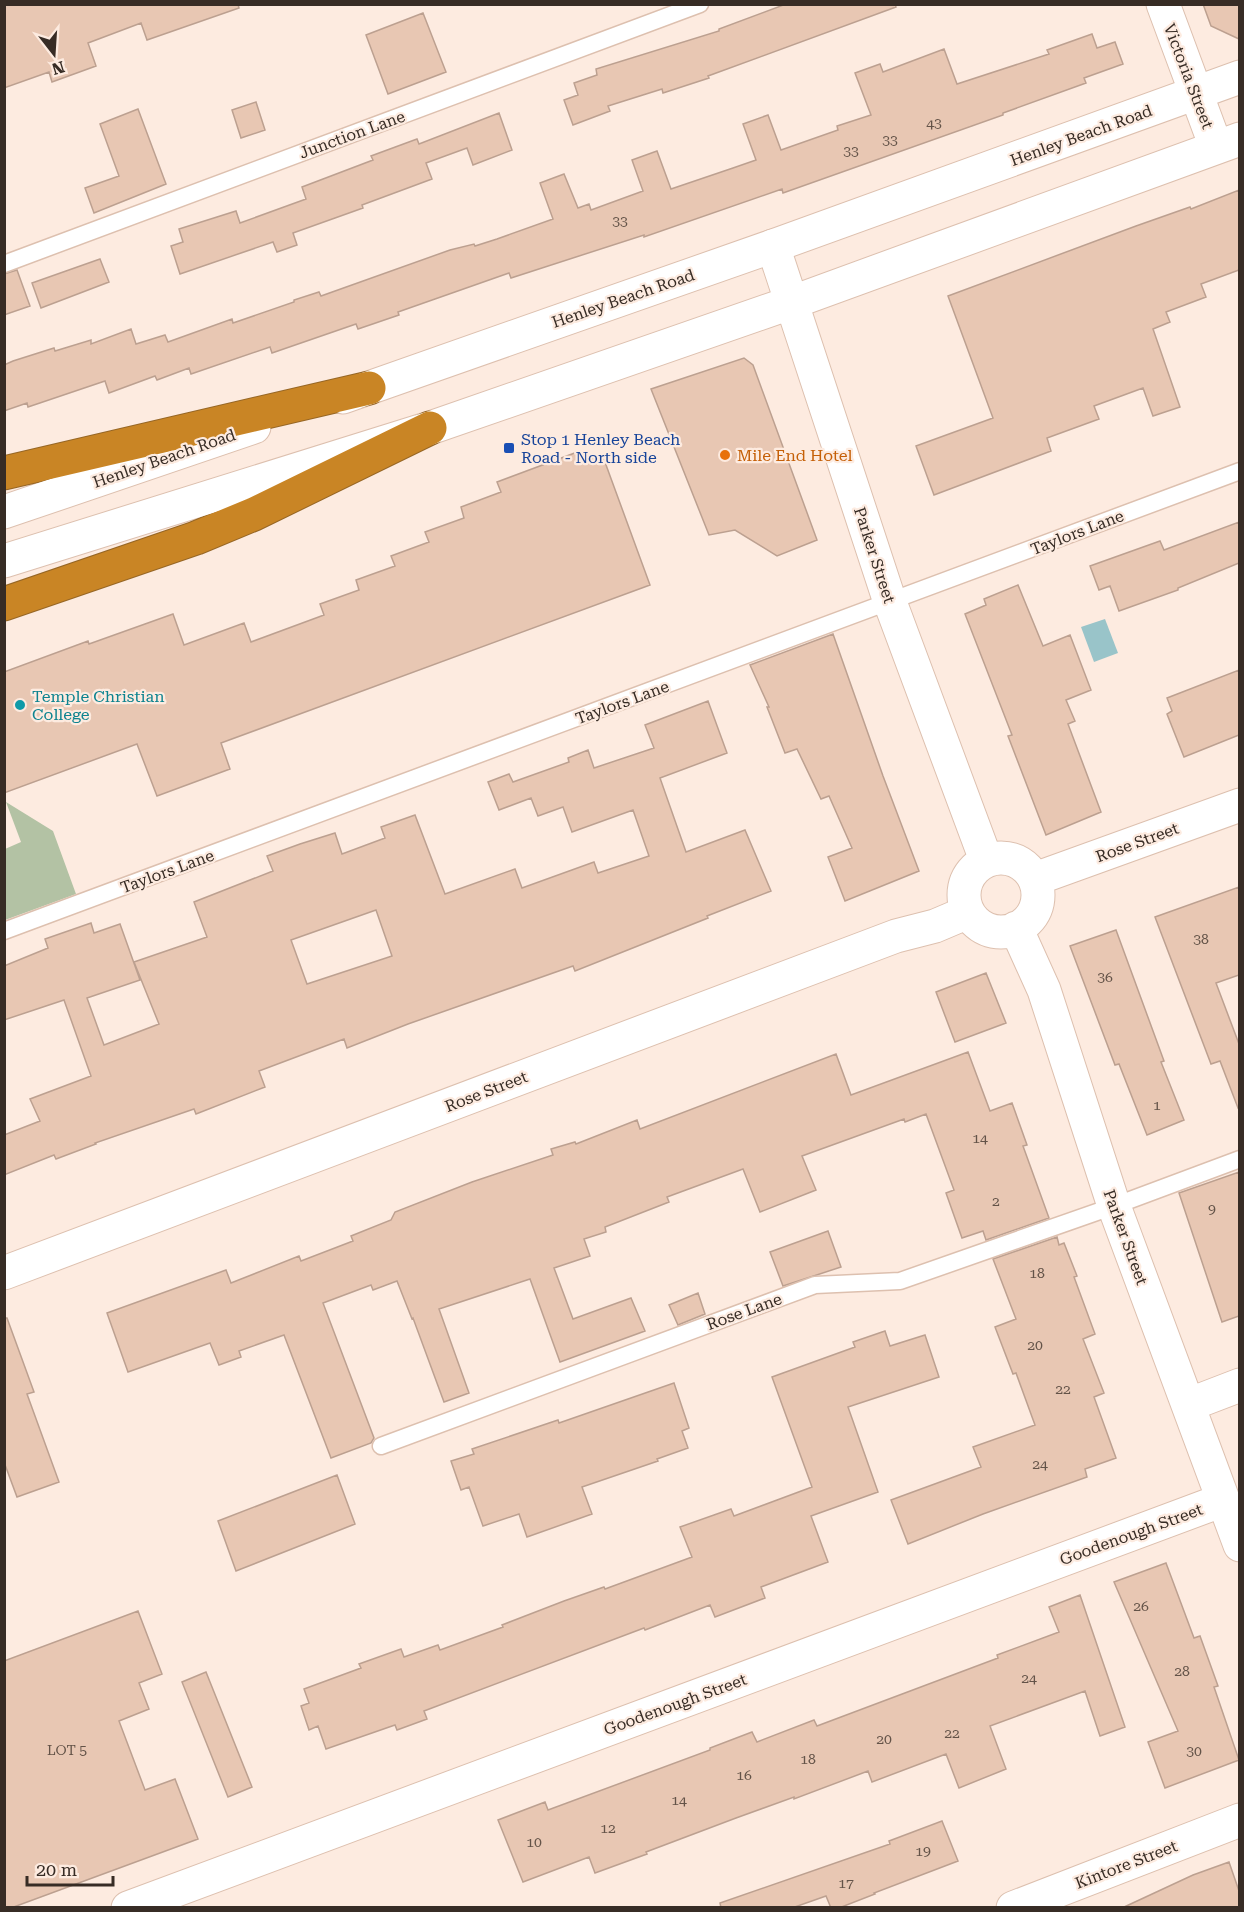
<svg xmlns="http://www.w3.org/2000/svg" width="1244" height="1912" font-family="'Roboto Serif',serif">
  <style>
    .green { fill: #b3c2a4 }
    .water { fill: #99c4c9 }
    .building { fill: #e8c7b3; stroke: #bca090; stroke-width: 1.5; fill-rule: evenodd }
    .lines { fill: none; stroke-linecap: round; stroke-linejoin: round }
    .lane-casing { stroke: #ddc0af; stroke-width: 19 }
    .street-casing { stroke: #ddc0af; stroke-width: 35 }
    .secondary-casing { stroke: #ddc0af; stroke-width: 35 }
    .highway-casing { stroke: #966625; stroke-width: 35 }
    .lane { stroke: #fff; stroke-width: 16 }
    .street { stroke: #fff; stroke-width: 33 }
    .secondary { stroke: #fff; stroke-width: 33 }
    .highway { stroke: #c98525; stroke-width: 33 }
    .transit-dot { fill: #1a4fb4; stroke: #fdebe0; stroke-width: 2 }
    .food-dot { fill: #e8710a; stroke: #fdebe0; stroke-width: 2 }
    .culture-dot { fill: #0f9aa8; stroke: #fdebe0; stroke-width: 2 }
    .labels { text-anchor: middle; stroke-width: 4.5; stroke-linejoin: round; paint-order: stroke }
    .number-label { font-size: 14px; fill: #635348 }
    .street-label { font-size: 16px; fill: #372c25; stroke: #fdebe0 }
    .transit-label { font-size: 16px; fill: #164399; stroke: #fdebe0; text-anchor: start }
    .food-label { font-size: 16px; fill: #c56008; stroke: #fdebe0; text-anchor: start }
    .culture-label { font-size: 16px; fill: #0d838f; stroke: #fdebe0; text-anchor: start }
  </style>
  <rect width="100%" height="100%" fill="#fdebe0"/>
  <path class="green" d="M6,802L53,831L76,894L5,920V849L21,842Z"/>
  <path class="water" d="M1105,619L1118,653L1094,662L1081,627Z"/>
  <path class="building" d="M4,4H238L239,8L147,40L141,23L88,43L96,66L52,82L49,72L4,88Z
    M786,4H895L896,7L708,76L709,78L663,93L662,89L608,106L610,111L573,125L564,100L578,95L574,83L597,75L596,69L719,31V29Z
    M1203,4H1239V39L1211,26Z
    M423,13L446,72L388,94L366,35Z
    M1092,34L1097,48L1115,42L1123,64L1084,78L1086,83L1003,113V115L783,193L782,189L644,237V235L511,278L509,273L398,312L399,315L358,329L356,324L272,353L270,347L191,374L189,368L157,380L155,376L109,393L105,381L28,407L27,403L4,411V365L13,361L54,348L55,351L91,340V344L131,329L136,344L165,335L168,342L232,319L233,323L294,302V300L319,292L321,296L450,250L474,244L475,246L497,239L553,219L540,183L564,174L578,208L589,204L591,210L643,191L632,160L657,151L671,189L733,168L756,160L743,124L768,115L781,150L838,130L837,126L871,115L855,73L880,64L883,72L944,49L957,84L1049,54L1047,50Z
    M256,102L265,130L241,138L232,110Z
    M138,109L166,184L94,213L85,188L119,176L100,124Z
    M499,113L512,150L473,165L467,148L426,163L432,179L362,205L363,208L293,233L297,245L277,252L273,242L180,274L171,246L183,242L179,229L236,211L240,223L306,199L302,187L373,160L371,156L417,139L419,144Z
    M1239,190V270L1201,284L1206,297L1166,312L1170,322L1153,329L1180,407L1153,416L1143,388L1094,406L1099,419L1047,438L1051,451L934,495L916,446L993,418L948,296L1136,226L1190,207L1191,209Z
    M100,259L109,282L41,308L32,283Z
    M17,270L30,306L4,315V274Z
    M744,358L753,365L817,540L777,556L735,530L709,535L651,389Z
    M580,451L584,461L602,454L650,585L221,743L230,769L157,796L137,744L4,793V672L88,641L89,644L173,614L184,645L244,623L251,642L324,615L320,604L359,590L356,580L395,566L391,556L429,542L425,532L464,518L461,507L501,492L497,482Z
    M1239,522V563L1178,588V590L1119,611L1110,586L1099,590L1090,566L1160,541L1164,550Z
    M1018,585L1043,646L1070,635L1091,690L1066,700L1075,721L1068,724L1101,812L1046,835L1008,736L1012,735L965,614L986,605L984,599Z
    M833,634L883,776L919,871L845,901L828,857L852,848L829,796L821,799L797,749L785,753L767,707H769L750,665Z
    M1239,670V735L1184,757L1167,714L1172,711L1167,698Z
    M708,701L727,753L660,778L686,852L745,830L771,891L707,916L708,918L575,971L573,966L408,1024L347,1048L344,1039L259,1071L265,1087L196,1114L194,1109L95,1143L96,1144L56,1159L54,1155L4,1175V1135L40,1121L30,1099L91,1076L64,1000L4,1020V966L48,948L45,939L91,923L94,933L120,924L140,980L87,998L104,1045L159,1024L134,962L207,937L194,902L273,871L267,856L300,844L335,833L342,854L385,838L381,827L415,815L445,894L515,869L522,888L594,862L598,873L649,856L633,810L572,832L563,807L538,816L531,798L499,810L488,782L509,774L513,782L569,762L568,758L588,750L594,768L654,748L645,725ZM376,910L392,956L307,984L291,940Z
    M1239,887V975L1216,983L1239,1044V1107L1238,1108L1220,1061L1211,1064L1155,917Z
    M1116,930L1164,1061L1161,1062L1184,1120L1147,1135L1119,1064L1115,1065L1070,946Z
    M986,973L1006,1023L955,1042L936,992Z
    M968,1052L990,1111L1012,1103L1027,1145L1023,1146L1049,1218L986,1240L983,1231L962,1238L946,1193L954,1190L926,1114L905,1122L904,1119L802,1156L816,1190L760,1212L743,1169L667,1197L669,1202L605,1227L606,1232L584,1239L590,1256L554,1268L573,1319L631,1298L645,1331L560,1362L530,1279L439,1309L469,1393L444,1402L413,1318L412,1319L397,1281L373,1290L371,1285L323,1303L374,1438L371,1443L331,1458L284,1335L239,1351L241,1357L219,1365L210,1343L128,1372L107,1313L226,1270L231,1283L299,1256L301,1261L353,1241L351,1236L391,1220L395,1212L472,1182L553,1155L551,1149L575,1142L576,1144L637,1120L640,1129L836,1054L851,1095Z
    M1239,1172V1316L1222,1322L1179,1193Z
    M828,1231L841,1267L783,1286L770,1252Z
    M1057,1237L1059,1245L1064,1243L1077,1276L1074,1277L1095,1334L1083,1339L1104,1393L1094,1397L1116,1458L1085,1469L1087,1477L983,1514L908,1544L891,1500L981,1467L973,1447L1035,1425L1016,1373L1013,1374L995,1327L1016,1319L993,1259Z
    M698,1293L705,1314L678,1325L669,1305Z
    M4,1318H7L34,1392L27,1394L59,1482L17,1497L4,1462Z
    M885,1331L890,1346L925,1335L939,1377L848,1407L878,1492L811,1516L828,1562L761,1587L765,1598L715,1617L710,1605L645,1630L644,1628L424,1711L427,1719L397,1730L395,1725L326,1749L318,1726L309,1730L301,1706L309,1703L304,1689L361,1668L359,1664L401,1649L404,1657L438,1645L440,1650L503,1627L502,1625L564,1601L604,1587L605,1589L692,1557L680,1527L731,1509L734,1516L812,1487L772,1377L855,1347L853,1342Z
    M674,1383L689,1428L682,1431L688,1448L657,1459L658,1461L582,1487L592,1514L527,1537L519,1514L483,1526L469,1487L461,1490L451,1461L474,1454L472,1449L558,1420L559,1423Z
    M337,1475L355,1524L236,1571L218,1521Z
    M1166,1563L1194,1638L1200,1636L1218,1686L1214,1687L1239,1760L1165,1788L1148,1742L1178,1731L1114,1582Z
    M1080,1595L1125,1727L1100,1736L1085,1691L990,1726L1006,1769L959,1788L946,1754L872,1782L868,1771L794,1799V1797L736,1818L646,1852L647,1854L595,1873L589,1857L523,1882L498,1820L545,1802L548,1810L710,1750V1748L752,1732L757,1742L814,1720L817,1726L998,1658L997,1655L1059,1632L1049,1607Z
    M138,1611L162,1674L139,1683L149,1709L119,1721L145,1790L175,1779L198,1839L11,1908H4V1661Z
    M206,1672L252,1787L228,1797L182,1682Z
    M942,1821L958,1861L874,1893L875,1894L839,1908H831L826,1896L792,1908H721L720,1903L890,1844L889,1841Z
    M1229,1862L1239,1891V1908H1122L1193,1875Z"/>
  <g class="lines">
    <g class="lane-casing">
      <path id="lane" d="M4,264L700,4
        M4,931L1240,471
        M381,1446L815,1285L900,1281L1114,1206L1240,1159"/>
    </g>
    <g class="street-casing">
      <path id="street" d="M1163,4L1216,147
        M773,246L890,602L986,860
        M964 895a37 37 0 1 1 74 0a37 37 0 1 1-74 0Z
        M1035,879L1240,805
        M1016,928L1044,990L1114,1206L1240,1545
        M4,1273L896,936L935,926L968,912
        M1188,1405L1240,1385
        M128,1908L1223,1500
        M1013,1908L1240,1820"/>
    </g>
    <g class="secondary-casing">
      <path id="secondary" d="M343,397L773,246L1240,77
        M4,512L254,427
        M4,561L430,428L793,302L1240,139"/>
    </g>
    <g class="highway-casing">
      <path id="highway" d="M4,473L369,388
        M4,604L196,538L254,514L430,428"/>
    </g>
    <use href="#lane" class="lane"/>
    <use href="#street" class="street"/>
    <use href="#secondary" class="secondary"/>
    <use href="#highway" class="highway"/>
  </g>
  <rect class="transit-dot" x="503" y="442" width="12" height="12" rx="3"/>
  <circle class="food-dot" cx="725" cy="455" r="6"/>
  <circle class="culture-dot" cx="20" cy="705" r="6"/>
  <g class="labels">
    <g class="number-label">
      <text x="934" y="128">43</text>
      <text x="890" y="145">33</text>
      <text x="851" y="156">33</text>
      <text x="620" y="226">33</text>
      <text x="1201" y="944">38</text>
      <text x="1105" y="982">36</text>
      <text x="1157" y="1110">1</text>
      <text x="980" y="1143">14</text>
      <text x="996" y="1206">2</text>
      <text x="1212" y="1214">9</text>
      <text x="1037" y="1278">18</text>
      <text x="1035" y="1350">20</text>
      <text x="1063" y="1394">22</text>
      <text x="1040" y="1469">24</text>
      <text x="1141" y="1611">26</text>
      <text x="1182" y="1676">28</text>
      <text x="1029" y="1683">24</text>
      <text x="952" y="1738">22</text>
      <text x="884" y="1744">20</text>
      <text x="67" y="1755">LOT 5</text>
      <text x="1194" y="1756">30</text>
      <text x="808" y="1764">18</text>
      <text x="744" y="1780">16</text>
      <text x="679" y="1805">14</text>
      <text x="608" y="1833">12</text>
      <text x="534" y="1847">10</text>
      <text x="923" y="1856">19</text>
      <text x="846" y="1888">17</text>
    </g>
    <g class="street-label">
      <text transform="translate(1189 76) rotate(69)" y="6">Victoria Street</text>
      <text transform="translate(352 134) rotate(-20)" y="6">Junction Lane</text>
      <text transform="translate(1081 135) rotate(-20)" y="6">Henley Beach Road</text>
      <text transform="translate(623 298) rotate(-19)" y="6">Henley Beach Road</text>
      <text transform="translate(164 458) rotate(-19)" y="6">Henley Beach Road</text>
      <text transform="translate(1077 532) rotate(-21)" y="6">Taylors Lane</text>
      <text transform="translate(875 555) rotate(72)" y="6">Parker Street</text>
      <text transform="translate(622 702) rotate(-20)" y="6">Taylors Lane</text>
      <text transform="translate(1137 842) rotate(-20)" y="6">Rose Street</text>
      <text transform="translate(167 871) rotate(-20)" y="6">Taylors Lane</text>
      <text transform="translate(486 1091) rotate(-21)" y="6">Rose Street</text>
      <text transform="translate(1126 1237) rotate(70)" y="6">Parker Street</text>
      <text transform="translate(744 1311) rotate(-20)" y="6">Rose Lane</text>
      <text transform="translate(1131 1534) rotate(-20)" y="6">Goodenough Street</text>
      <text transform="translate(675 1704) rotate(-20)" y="6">Goodenough Street</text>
      <text transform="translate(1126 1864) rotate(-21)" y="6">Kintore Street</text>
    </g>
    <g class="transit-label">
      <text x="521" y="445">Stop 1 Henley Beach<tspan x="521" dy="18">Road - North side</tspan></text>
    </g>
    <g class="food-label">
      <text x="737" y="461">Mile End Hotel</text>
    </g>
    <g class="culture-label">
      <text x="32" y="702">Temple Christian<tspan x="32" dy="18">College</tspan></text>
    </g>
  </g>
  <rect width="1244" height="1912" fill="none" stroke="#372c25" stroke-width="12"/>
  <g transform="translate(54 54) rotate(163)" stroke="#fdebe0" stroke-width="4.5" paint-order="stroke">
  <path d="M0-4.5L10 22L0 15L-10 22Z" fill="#372c25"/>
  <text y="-9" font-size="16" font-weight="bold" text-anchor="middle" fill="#372c25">N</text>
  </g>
  <path d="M27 1876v9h86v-9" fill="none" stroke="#372c25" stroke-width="3"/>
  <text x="36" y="1876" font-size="18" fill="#372c25" stroke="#fdebe0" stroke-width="4.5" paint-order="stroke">20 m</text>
</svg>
